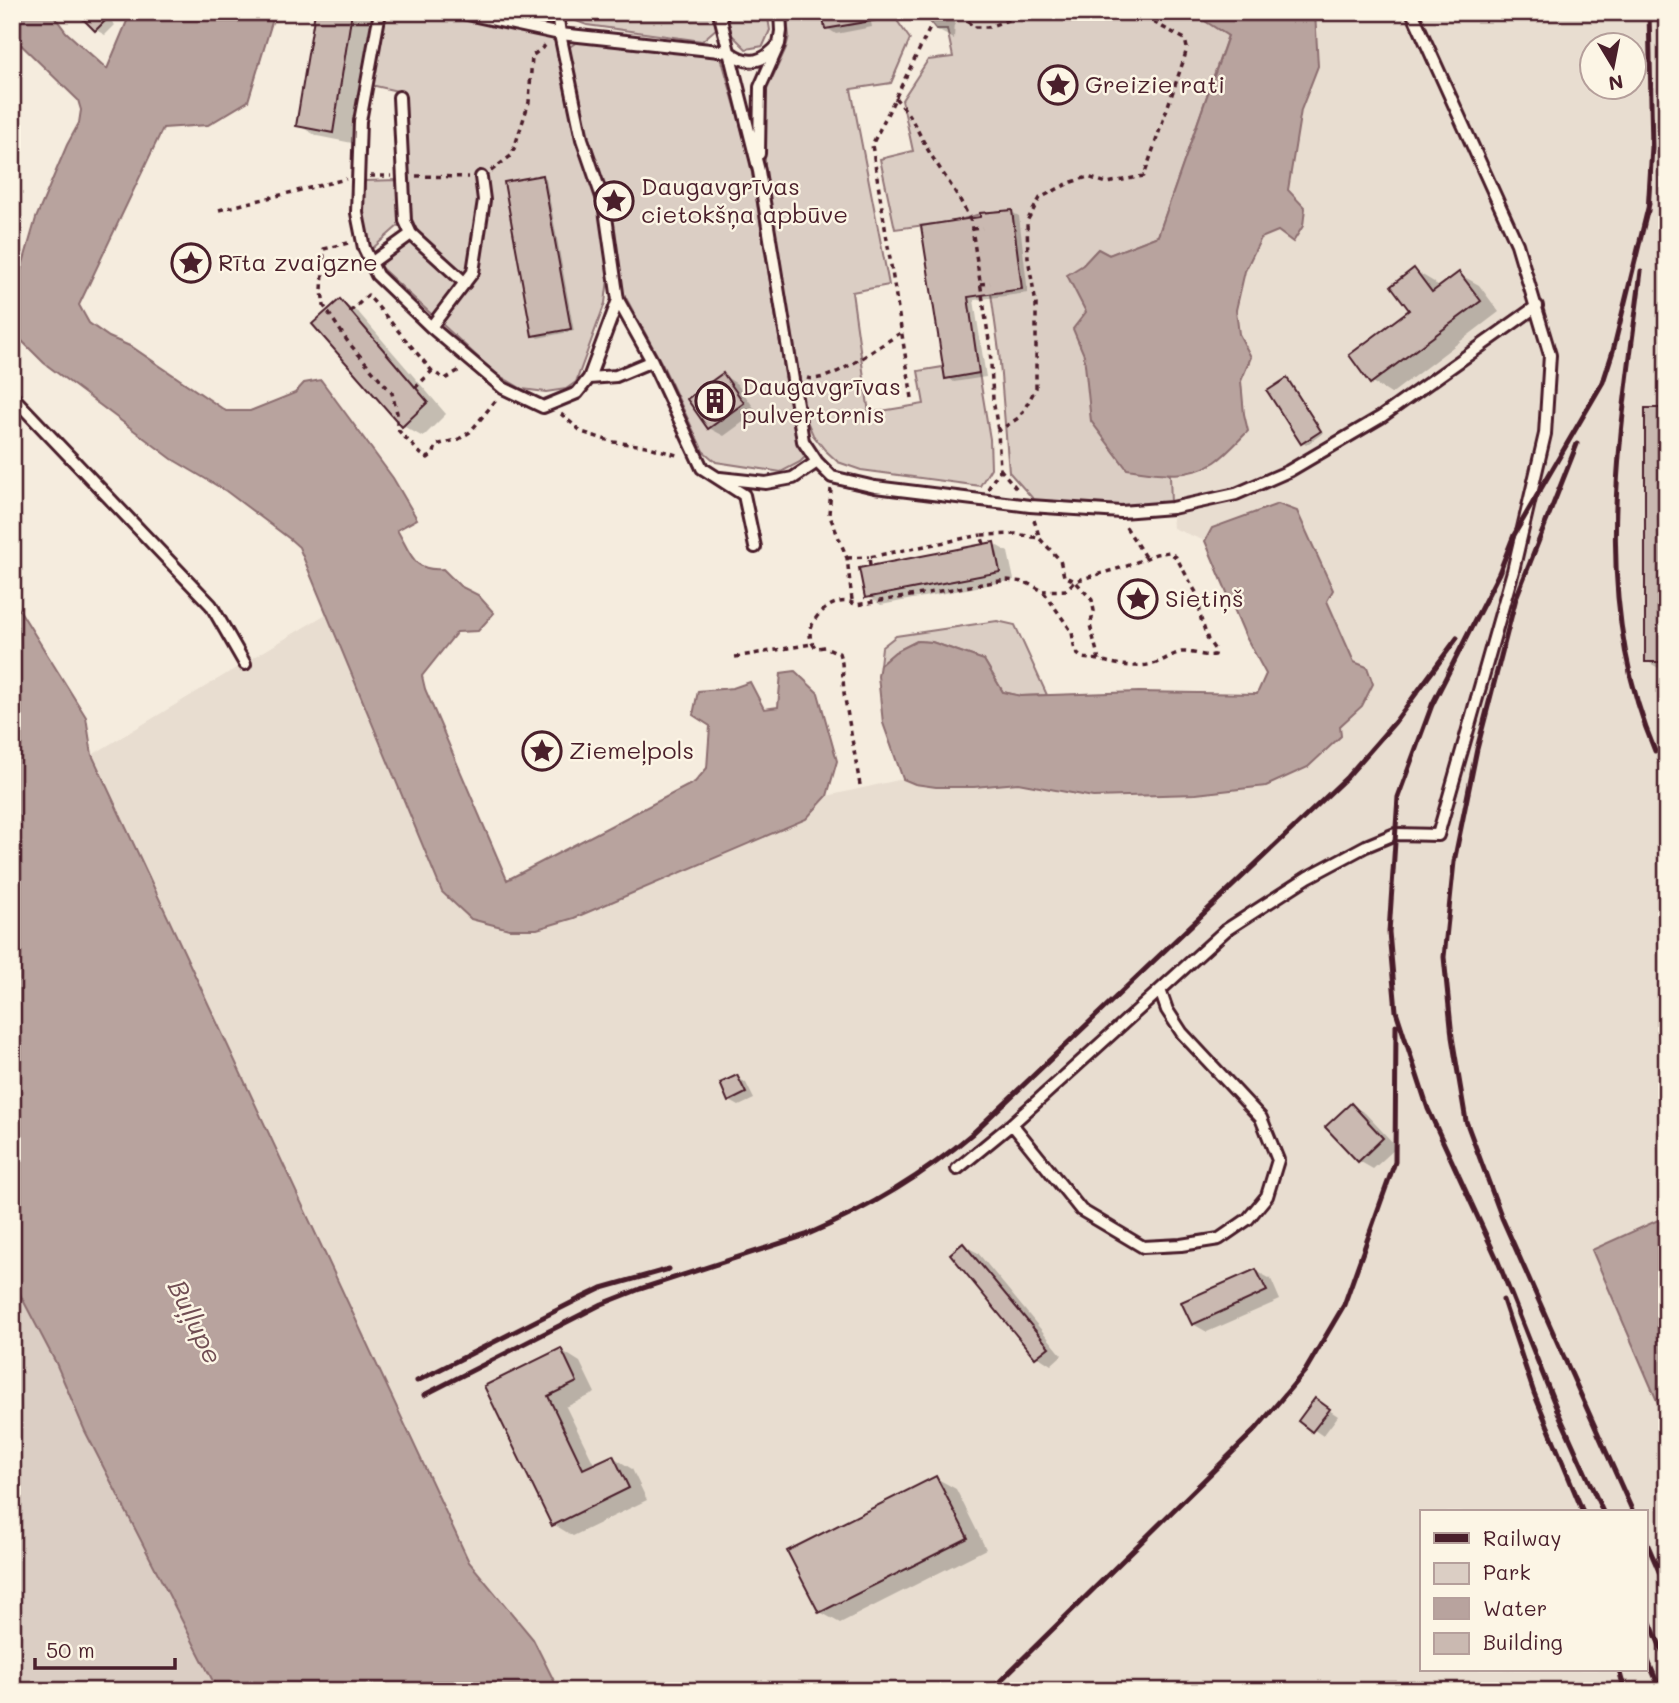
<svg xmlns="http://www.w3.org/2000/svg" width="1679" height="1703" font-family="Mali,sans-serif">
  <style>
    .built { fill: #e8ddd0; fill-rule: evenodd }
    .green { fill: #dbcec4; stroke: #927678; stroke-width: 2 }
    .water { fill: #b8a39e; stroke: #8c6e70; stroke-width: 2 }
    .shadow { fill: #0003 }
    .building { fill: #cab9b1; stroke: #4a1f2b; stroke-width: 2 }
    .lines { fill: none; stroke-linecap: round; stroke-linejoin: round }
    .service-casing { stroke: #4a1f2b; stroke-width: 16 }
    .path { stroke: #4a1f2b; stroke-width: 3.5; stroke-dasharray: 5 5; stroke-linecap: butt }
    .service { stroke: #fcf5e5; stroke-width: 10 }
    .rail { stroke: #4a1f2b; stroke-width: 5 }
    .labels { text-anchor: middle; stroke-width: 5; stroke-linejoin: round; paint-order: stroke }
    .poi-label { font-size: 24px; fill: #4a1f2b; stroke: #fcf5e5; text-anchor: start }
    .water-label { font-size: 26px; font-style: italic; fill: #704d53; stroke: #fcf5e5 }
  </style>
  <rect width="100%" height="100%" fill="#f5ecde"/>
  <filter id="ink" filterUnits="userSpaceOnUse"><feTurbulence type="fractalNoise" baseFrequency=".0143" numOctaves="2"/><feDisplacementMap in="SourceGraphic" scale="14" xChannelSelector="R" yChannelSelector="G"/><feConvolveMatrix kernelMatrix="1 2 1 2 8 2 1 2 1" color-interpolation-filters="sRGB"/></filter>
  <g filter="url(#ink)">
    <path class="built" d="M1315,12H1667V1216L1592,1250L1667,1424V1691H559L533,1639L469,1562L92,755L326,614L442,892L471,919L509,929H537L805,819L827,796L903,779L915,784L974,787L1017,783L1093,797L1340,726L1362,706L1354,662L1327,601L1333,589L1213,528L1205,541L1173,528L1170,475H1180L1248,431L1244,414L1241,381L1251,357L1239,334L1236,310L1245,271L1261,238L1278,230L1305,208L1288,190L1301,110L1318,66ZM1592,46H1634V88H1592ZM1422,1512H1646V1670H1422Z"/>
    <path class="green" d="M384,12H436L551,37L559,46L600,205L609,271L605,303L576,382L566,389L546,392L522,389L495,373L377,264L407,239L416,246L423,238L409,219L402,92L371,85Z
      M502,12H550V13L546,21Z
      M568,12H713L717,28L702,41L587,25L576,21Z
      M726,12H767L770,30L763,46L746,49L732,35Z
      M786,12H891L910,39L891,83L851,89L889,285L852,292L869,413L924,404L918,371L943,367L946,378L979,373L990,439L991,468L980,486L861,470L838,462L825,450L813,435L806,419L765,177V94L786,48L789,36Z
      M922,12H1191L1228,35L1158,236L1109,255L1098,249L1083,265L1086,312L1154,462L1170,475L1171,504L1116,506L1035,501L1009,472L999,351L980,214L956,221L895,229L880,159L913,151L902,100L928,60L953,57L947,29H936Z
      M580,40L721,57L749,155L794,428L807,455L800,462L781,472L716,462L703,451L662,364L621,289L607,202L587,137L568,48Z
      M397,180L399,225L373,248L367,247L363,212L364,181Z
      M997,621L1015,625L1047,695L1021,696L1003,692L984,660L932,642L917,641L895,652L880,665L882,647L896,636Z
      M12,1248L234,1691H12Z"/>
    <path class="water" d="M12,12H51L66,32L107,69L127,21L133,12H275L248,101L208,125L163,128L79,305L89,323L109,337L132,347L226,411H250L295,393L304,383L321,380L393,478L417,519L397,530C411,553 412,572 443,569L460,586L478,595L494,613L478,631L457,632L422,676L425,689L507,880L695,782L707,768L710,726L693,715L698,691L733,688L750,682L764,709L778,707L781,673L795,671L818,693L837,761L827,796L806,819L574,918L537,929H509L471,919L442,892L299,547L290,539L226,491L172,459L44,363L23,342L12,328V302L36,218L67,145L79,123L81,110L78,100L12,36Z
      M1191,12H1315L1318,66L1301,110L1288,190L1305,208L1303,226L1293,242L1278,231L1261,238L1245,271L1236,310L1239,334L1251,357L1241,381L1244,414L1248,431C1238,441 1227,454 1215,462C1188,480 1156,473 1127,469L1091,421L1084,355L1073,329L1086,312L1067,275L1083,265L1098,249L1109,255L1158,236L1228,36Z
      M1278,504L1297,511L1333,590L1327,601L1354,662L1367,667L1373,684L1362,706L1340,726L1341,736L1308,767L1266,786L1196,794L1093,797L1018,783L974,787H936L915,784L903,779L883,723L878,676L880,665L895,652L917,641L932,642L984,660L1003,692L1021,696L1139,692L1257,694L1266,674L1246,637L1205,541L1212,528Z
      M12,598L86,717L92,755L469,1562L533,1639L559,1691H218L85,1431L56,1363L12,1279Z
      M1667,1216V1424L1592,1250Z"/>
    <path class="shadow" d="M102,12L115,25L105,35L96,30Z
      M317,12H373L352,143L317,136L298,125Z
      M869,12L872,27L836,34L827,28Z
      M924,12H968L955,21L954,39L937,30Z
      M542,177L546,179L574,331L538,338L534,335Z
      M1011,212L1019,216L1028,293L974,300L986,377L954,382L947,377L923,227Z
      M1414,270L1434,282L1440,289L1459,274L1479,285L1499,312L1391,394L1372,382L1411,310Z
      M340,302L359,313L446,414L423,437L403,426L314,324Z
      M723,375L737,384L757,412L724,436L709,428Z
      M1287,380L1291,382L1323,433L1306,445L1302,442Z
      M1667,410V672H1666L1646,661Z
      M994,544L1008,552L1014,580L881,605L867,596Z
      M737,1077L746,1083L754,1099L739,1106L730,1101Z
      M1351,1105L1365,1113L1397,1147L1373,1169L1359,1161Z
      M963,1245L978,1253L1062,1355L1051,1365L1037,1356Z
      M1256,1271L1271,1279L1280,1300L1207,1332L1193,1324Z
      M561,1350L580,1362L595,1393L566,1407L595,1466L613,1457L632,1469L647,1500L573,1536L553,1524L486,1386Z
      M1323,1406L1338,1416L1323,1436L1300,1420Z
      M936,1478L956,1489L986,1549L840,1623L820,1612Z"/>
    <path class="building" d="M76,12H114L95,31Z
      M315,12H352L333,133L296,126Z
      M822,12H876L877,20L825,29Z
      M543,175L571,329L532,336L504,182Z
      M1012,210L1022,289L968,297L979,373L945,379L921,226L980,217V213Z
      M1414,268L1432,292L1459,272L1481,301L1370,384L1349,355L1409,310L1391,286Z
      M340,299L428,402L402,427L312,324Z
      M723,373L744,403L708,429L687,399Z
      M1287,378L1321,431L1301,444L1267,391Z
      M1645,408H1667V662H1645Z
      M994,542L1000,572L865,598L859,568Z
      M737,1075L746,1093L728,1102L720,1083Z
      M1351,1103L1383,1138L1358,1162L1325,1127Z
      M963,1243L1049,1347L1035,1358L950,1254Z
      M1256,1269L1267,1291L1192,1325L1181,1302Z
      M561,1348L577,1382L548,1396L583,1469L613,1455L629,1488L552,1526L484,1386Z
      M1315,1398L1330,1409L1312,1432L1298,1421Z
      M936,1476L968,1538L819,1613L787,1551Z"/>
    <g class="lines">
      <g class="service-casing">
        <path id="service" d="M380,12L360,121L357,213L364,248L377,275L431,327L503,388L543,407L577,393L589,378L618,300
          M458,12L560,34L582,139L604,203L618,300L652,361L702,468L744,495L755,547
          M557,12L560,34L729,52C749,67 764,62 779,44
          M719,12L759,171L803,441L817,462L832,477L875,487L1030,506L1121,512L1172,508L1236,494L1289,471L1381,417L1537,306
          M399,97L405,221L411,234L465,283
          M759,154L760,87L779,44L781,31L780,12
          M371,263L411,234
          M431,327L473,272L484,200L481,177
          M589,378L616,376L652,361
          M12,396L211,605L245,664
          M720,478L766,483L793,478L817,462
          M1012,1124L1081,1210L1143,1247L1181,1245L1219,1239L1248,1219L1267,1196L1278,1160L1261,1118L1182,1033L1167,1010L1160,990L1226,930L1308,877L1366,846L1395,834L1438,835L1513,571L1545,434L1550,355L1517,244L1412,12
          M957,1169L1012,1124L1160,990"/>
      </g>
      <path class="path" d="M901,12H903
        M963,12L972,27H988L1031,12
        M1088,12L1099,17L1105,12
        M895,98C912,115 919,135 931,155C945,177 961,198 971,222L990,347L993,399L998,431
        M491,171L512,155L529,102L532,56L546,45
        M370,176H391
        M416,176L468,177
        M219,210L346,179
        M972,229L982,228
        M348,243L324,249L322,291L324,306L348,342L392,393L397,413V429L421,454L428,458L434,453L436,445L459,439L470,432L497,399
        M980,284L990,283
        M350,312L368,295L432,371
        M807,378C829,385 882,344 902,332
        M415,388L432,371L445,379L461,369
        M912,398L872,145L931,26
        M561,414L582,432L613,442L646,446L680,456
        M1000,469L1017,489
        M831,489L829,514L847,558L852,600
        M988,489L1000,469L998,431L1020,417L1036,388V304L1028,258L1027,221L1040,198L1069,183L1088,177L1107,183L1144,176L1184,59L1187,48L1185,39L1134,12
        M1034,520L1040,539L1060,560L1064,576L1075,581L1092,600L1094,611L1090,625L1099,660C1118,665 1137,669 1156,663C1165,660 1172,654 1182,652C1194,651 1202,657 1214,655L1215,650L1208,640L1201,619L1198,596L1176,557L1169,552L1156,554L1127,566L1075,581L1066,590L1043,591
        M1126,527L1145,557
        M984,544L981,535L1016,534L1039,538
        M847,558L869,557
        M870,565L869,557L981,535
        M735,657L812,644
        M860,785L844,693L842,663L839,653L825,647L816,648C795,627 835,590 856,605L1006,580L1025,582L1043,591L1072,632L1075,652L1082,658L1099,660"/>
      <use href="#service" class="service"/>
      <path class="rail" d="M1648,211L1652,147L1649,12
        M1641,271C1621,433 1589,595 1655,751
        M1577,444L1516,598L1477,749L1454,862L1444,957L1452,1037L1466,1121L1502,1218L1633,1512
        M1503,1300L1534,1393L1583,1512
        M417,1381L575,1301L602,1288L669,1269
        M424,1395L602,1304L640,1289L806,1235C867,1209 923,1176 973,1133L1347,777L1395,722L1457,638
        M1603,1512L1558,1412L1497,1259L1428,1109L1396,1011L1389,932L1398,797L1432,705L1499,573L1514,535L1603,382L1613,351L1649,204
        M1646,1541L1667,1590
        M1646,1613L1667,1662
        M1646,1656L1661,1691
        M1619,1670L1625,1691
        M990,1691L1256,1429L1305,1371L1344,1305L1395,1162L1396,1025"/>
    </g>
  </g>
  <defs>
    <g id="sight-ring" transform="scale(2.0125)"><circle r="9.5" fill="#fcf5e5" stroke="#4a1f2b" stroke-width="1.5"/><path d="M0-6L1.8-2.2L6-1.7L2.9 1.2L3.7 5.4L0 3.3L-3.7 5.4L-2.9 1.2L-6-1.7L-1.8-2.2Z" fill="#4a1f2b"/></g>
    <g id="building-ring" transform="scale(2.0125)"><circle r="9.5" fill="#fcf5e5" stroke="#4a1f2b" stroke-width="1.5"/><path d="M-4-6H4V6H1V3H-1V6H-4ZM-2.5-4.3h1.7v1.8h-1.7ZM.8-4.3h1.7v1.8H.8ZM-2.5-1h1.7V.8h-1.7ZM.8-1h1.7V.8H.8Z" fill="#4a1f2b"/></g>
  </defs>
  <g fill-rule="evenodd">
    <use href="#sight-ring" x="1058" y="85"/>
    <use href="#sight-ring" x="614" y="201"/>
    <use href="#sight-ring" x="191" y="263"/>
    <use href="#building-ring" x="715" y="401"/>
    <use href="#sight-ring" x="1138" y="599"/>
    <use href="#sight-ring" x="542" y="751"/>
  </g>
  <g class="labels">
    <g class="poi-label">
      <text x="1085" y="93">Greizie rati</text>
      <text x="641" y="195">Daugavgrīvas<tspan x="641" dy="28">cietokšņa apbūve</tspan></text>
      <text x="218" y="271">Rīta zvaigzne</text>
      <text x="742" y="395">Daugavgrīvas<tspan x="742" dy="28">pulvertornis</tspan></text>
      <text x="1165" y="607">Sietiņš</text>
      <text x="569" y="759">Ziemeļpols</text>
    </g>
    <g class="water-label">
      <text transform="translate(195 1322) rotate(64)" y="9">Buļļupe</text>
    </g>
  </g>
  <rect width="1679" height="1703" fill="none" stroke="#fcf5e5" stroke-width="42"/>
  <rect x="21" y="21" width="1637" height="1661" fill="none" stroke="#4a1f2b" stroke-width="2.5" filter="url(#ink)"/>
  <rect x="1420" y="1510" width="228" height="161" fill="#fcf5e5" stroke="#b59f9b" stroke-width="2"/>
  <rect x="1434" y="1533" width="35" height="10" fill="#4a1f2b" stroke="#b59f9b" stroke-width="2"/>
  <text x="1483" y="1546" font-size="21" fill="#4a1f2b">Railway</text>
  <rect x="1434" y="1563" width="35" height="21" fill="#dbcec4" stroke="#b59f9b" stroke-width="2"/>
  <text x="1483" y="1580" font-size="21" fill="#4a1f2b">Park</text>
  <rect x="1434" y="1598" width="35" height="21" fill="#b8a39e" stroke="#b59f9b" stroke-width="2"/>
  <text x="1483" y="1616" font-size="21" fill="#4a1f2b">Water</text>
  <rect x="1434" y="1633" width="35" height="21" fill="#cab9b1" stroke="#b59f9b" stroke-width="2"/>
  <text x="1483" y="1650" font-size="21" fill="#4a1f2b">Building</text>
  <g transform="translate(1613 66) rotate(170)"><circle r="33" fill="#fcf5e5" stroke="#b59f9b" stroke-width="2"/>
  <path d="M0-5L12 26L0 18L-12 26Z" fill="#4a1f2b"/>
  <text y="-10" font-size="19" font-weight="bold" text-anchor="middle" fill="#4a1f2b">N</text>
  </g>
  <path d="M35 1658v10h140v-10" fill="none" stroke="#4a1f2b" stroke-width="3.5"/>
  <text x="46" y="1658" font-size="21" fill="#4a1f2b" stroke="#fcf5e5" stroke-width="5" paint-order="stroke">50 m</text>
</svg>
